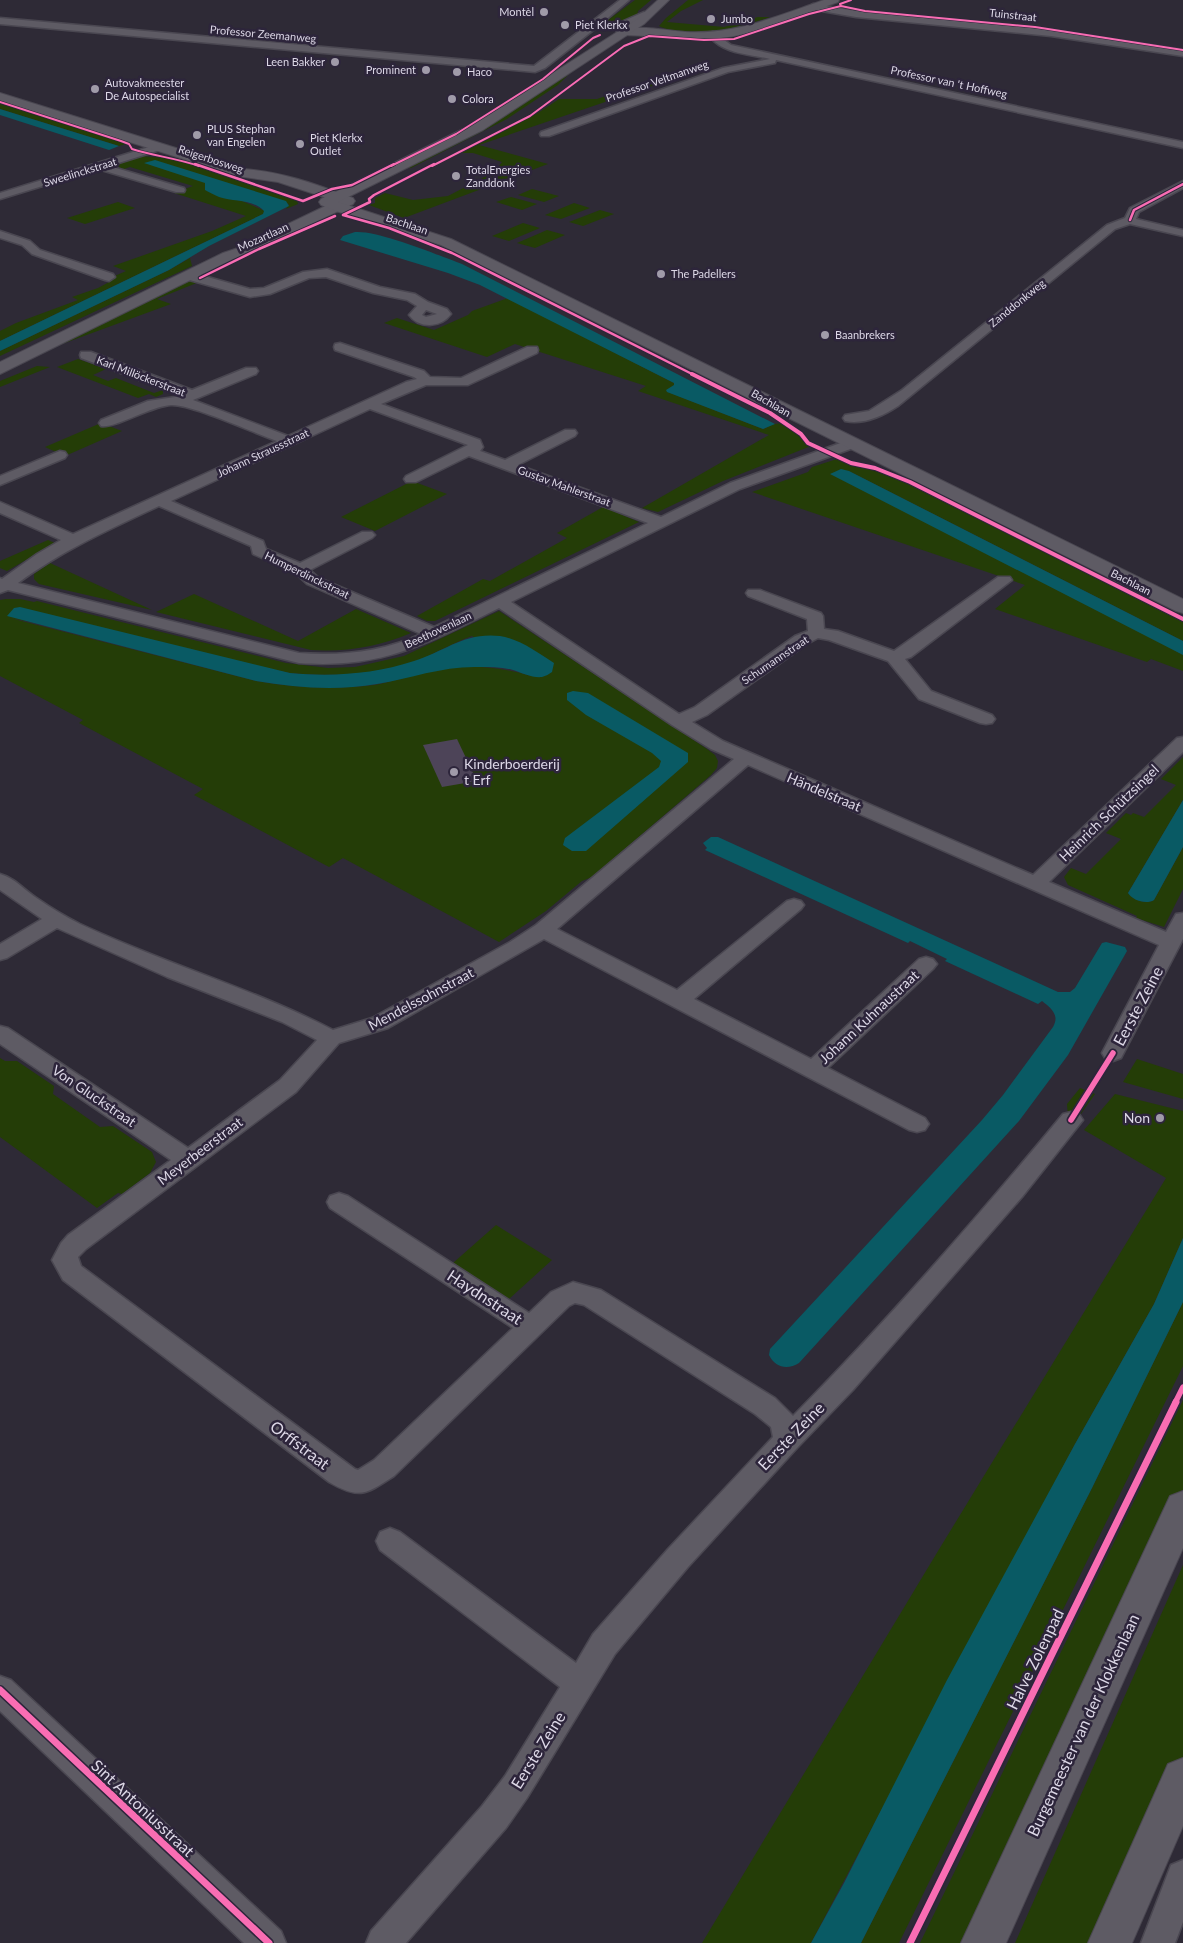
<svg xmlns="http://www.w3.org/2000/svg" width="1183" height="1943" font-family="Lato,sans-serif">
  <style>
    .green { fill: #243d07; fill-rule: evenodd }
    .water { fill: #095a64 }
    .building { fill: #4d4458 }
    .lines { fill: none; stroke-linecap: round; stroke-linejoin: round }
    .minor-casing { stroke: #4a4751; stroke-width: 3 }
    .tertiary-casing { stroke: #4a4751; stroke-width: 2 }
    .secondary-casing { stroke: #4a4751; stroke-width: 2 }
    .minor { fill: #5e5b64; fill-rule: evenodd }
    .tertiary { fill: #5e5b64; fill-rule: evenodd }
    .secondary { fill: #5e5b64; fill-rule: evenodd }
    .cycleway-far4-casing { stroke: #2d253b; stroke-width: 3 }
    .cycleway-far3-casing { stroke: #2d253b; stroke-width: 4.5 }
    .cycleway-far2-casing { stroke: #2d253b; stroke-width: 6 }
    .cycleway-far1-casing { stroke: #2d253b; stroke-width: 9 }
    .cycleway-casing { stroke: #2d253b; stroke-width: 10 }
    .cycleway-far4 { stroke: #f96db3; stroke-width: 2 }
    .cycleway-far3 { stroke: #f96db3; stroke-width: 2.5 }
    .cycleway-far2 { stroke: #f96db3; stroke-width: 4 }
    .cycleway-far1 { stroke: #f96db3; stroke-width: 5.5 }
    .cycleway { stroke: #f96db3; stroke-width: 7 }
    .poi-dot { fill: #a09ba9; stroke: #2d253b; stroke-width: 2 }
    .labels { text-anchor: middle; stroke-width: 5; stroke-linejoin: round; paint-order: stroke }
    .far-poi-label { font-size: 11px; fill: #ddd8e7; stroke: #2d253b; text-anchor: start }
    .far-street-label { font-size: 11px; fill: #ddd8e7; stroke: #2d253b }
    .poi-label { font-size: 14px; fill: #ddd8e7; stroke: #2d253b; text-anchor: start }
    .street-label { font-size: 14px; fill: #ddd8e7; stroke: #2d253b }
    .near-street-label { font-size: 16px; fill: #ddd8e7; stroke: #2d253b }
  </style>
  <rect width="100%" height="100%" fill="#2e2a36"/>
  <path class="green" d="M635,0H651L638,11L637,16L622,24L604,23Z
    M688,0H703L681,11L667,22L724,27L758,17H770C738,28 715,34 682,31C674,30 666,30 659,26L666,18Z
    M618,40L569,74L558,85L507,119L411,168H407Z
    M705,68L479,145L548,164L404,218L369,205L375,203V198L385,193L413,200L448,196L494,172L502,162L473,153H462L538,113L559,99H597L677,72Z
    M0,104L126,144L119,146L0,109Z
    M140,156L176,159L293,198L297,200L298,204L286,209L289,204L205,183V187L230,199L242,201L265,211L263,214L0,341V331L16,323L78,300L72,297L98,288L111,281L108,279L126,271L113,266L212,231L246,216L174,193L193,186L130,167L124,169L116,166L118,163Z
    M532,189L559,196L544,202L518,195Z
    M511,197L537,204L522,210L496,202Z
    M118,202L135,208L85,224L67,218Z
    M574,203L590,208L561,219L545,215Z
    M600,210L614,214L583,226L569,222Z
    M523,223L540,228L509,241L492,236Z
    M547,230L565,235L535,248L517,243Z
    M190,258L192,266L0,356V351L169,270Z
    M189,280L199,282L157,299L171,304L54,347Z
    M508,298L674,383V385L668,392L763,429C767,428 770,425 774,424C790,420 799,440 811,446L723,481L658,512L642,508L769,435L638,391L646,386L515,344L487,357L384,323L397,318L434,330L468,315L472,311Z
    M78,359L106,369L93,375L108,381L116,378L154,393L163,390V394L156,397L149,394L138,398L57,367Z
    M37,366L50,367L0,387V381Z
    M101,423L122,431L65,456L45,447Z
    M837,459L850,465L871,469L908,484L1183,622V641L845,469L1183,655V671L1151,659L1147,662L995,609L1025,585L752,492L808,472L812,467Z
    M412,481L447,494L375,531L341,517Z
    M603,507L639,522L435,621H427L417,616L483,579L490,581L567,538L557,533Z
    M48,540L55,543L7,571L0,568V561Z
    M50,563L152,610L39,584L34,579V574Z
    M194,594L298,641L356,609L411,633C378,647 347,652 311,650L156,612Z
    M6,599H20L34,602L37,601L286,663L328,668L355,667L404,656L499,611L707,749L715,755L718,761L717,768L711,775L592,877L582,881L546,911L499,942L343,858L329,867L194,795L203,789L79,723L83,720L0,676V600ZM10,618L290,673C332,677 375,675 416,661C435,654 452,643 472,636L531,676C498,666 464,664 430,671C411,675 393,682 374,685C334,690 296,688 256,681Z
    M1183,757V800L1128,893C1134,900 1146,905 1154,900L1183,847V889L1164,927L1136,918L1137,916L1068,885L1064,877L1071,868L1086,874L1121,839L1106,833L1126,813L1131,815L1133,813L1144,817L1176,785L1161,779Z
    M0,1058L5,1061H17L54,1086L53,1094L100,1127L113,1126L152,1152L156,1162L150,1173L122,1194L118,1193L97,1208L0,1137Z
    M1137,1059L1183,1074V1099L1123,1082Z
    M1080,1088L1095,1094L1076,1121L1068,1118L1067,1104Z
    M1115,1094L1183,1111V1238L1154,1304L1075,1444L811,1943H702L938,1551L1166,1178L1084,1130Z
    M496,1225L552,1260L509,1299L453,1263Z
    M1183,1302V1366L899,1943H861L1092,1488Z
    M1183,1400V1495L976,1943H920Z
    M1183,1565V1759L1104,1943H1015Z"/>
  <path class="water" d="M0,109L119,146L109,150L0,115Z
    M155,160L286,201L289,206L209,246L169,270L0,351V341L263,214L264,211C253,199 234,202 219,197C214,195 209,192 205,190V183L144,163Z
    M355,232C378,230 438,255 462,264L775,424L763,429L667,392L666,390L674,385V383L480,285L448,273L340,240L343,236Z
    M841,469L849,471L1183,641V655L830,474Z
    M20,607L290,673C333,677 374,674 414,661C446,651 464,632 500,636C520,639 538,653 554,663L552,672C549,674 546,676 542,677C532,678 522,673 513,670C502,667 490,667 479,667C443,666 412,678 377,684C337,691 296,688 256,681L7,616L14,608Z
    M573,691L588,693L688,753V762L586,851H572L563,845L565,838L659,767L661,761L652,753L586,715L567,700V693Z
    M1183,800V847L1154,900C1146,905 1132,900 1128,893Z
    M711,837H718L1058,992H1070L1075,988L1102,943L1106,942L1125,947L1127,951L1068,1055L1019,1121L799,1363C788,1370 775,1368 769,1355L770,1349L982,1120L1003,1095L1053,1027C1060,1015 1051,1008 1042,1001L1038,1004L945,961L947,959L910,941L908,943L705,850L707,848L703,843Z
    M1183,1238V1302L1092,1488L861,1943H811L844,1883L947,1680L1075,1444L1154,1304Z"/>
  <path class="building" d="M457,739L477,781L442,787L423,745Z"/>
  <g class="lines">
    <g class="minor-casing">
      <path id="minor" d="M620,0H629L602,23H619L644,12L651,14L620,29L596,28L545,68L535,72L0,24V18L534,66Z
        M813,4L856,11L1051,30L1183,50V56L1051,36L856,17L810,9L809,7Z
        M713,32L731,45L1183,142V148L776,60L775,63L728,72L549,136H541L540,134L541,132L723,68L770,59C749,54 724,54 710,37V33Z
        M159,144L163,145V149L109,166L184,188L185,190L184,192H176L98,169L0,199V193Z
        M1183,181V188L1139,212L1136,219L1183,230V236L1130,224L1115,229L898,406C883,416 863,425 845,421L843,418L845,415L869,411L902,390L1107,225L1125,218L1130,208Z
        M0,231L30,241L40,250L113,274L115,277L109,281L105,280L32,254L22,245L0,238Z
        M327,269L380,287L415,294L428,302L447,309L451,314C441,328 419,329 409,315L417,306L407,300L373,293L326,277L309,278L270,294L250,297L186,279L184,276L190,272L250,289L264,288L303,272ZM426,310L437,314L426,317L422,315Z
        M340,343L424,371L430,377L461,378L527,347H537L538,350L537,353L468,385H426L381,404L480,440L483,447L480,451L505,460L565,430H575L577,433L575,436L518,465L661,517L730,483L846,441H856L858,444L856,447L740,489L511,602L679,714L695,707L795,636L808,631L807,619L748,596L746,593L748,590H760L821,613L823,616L824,629L838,631L894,651L998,577H1010L1012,580L911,657L905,659L931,691L992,715L995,719L992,723L986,724L980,723L919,699L888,661L829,640L818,638L807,644L707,715L692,722L723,741L1033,875L1177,738L1183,737V752L1049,882L1166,932L1176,914L1183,913V939L1121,1058L1113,1061L1105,1058L1102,1053L1159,945L748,765L557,929L677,990L787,901L794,899L801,901L804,905L801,909L694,999L811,1059L919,959L926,957L933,959L937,964L933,969L828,1068L925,1118L929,1124L925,1130L917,1132L909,1130L544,939L388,1028L339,1043L296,1092L86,1249L78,1257L81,1266L355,1469L358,1470L374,1460L513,1328L330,1208L327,1202L330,1196L339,1193L348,1196L529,1313L551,1292L573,1282L601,1290L775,1398L793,1416C888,1320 977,1218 1063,1114L1071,1112L1079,1114L1083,1120L1022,1197L853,1390L797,1448L688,1567L615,1654L527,1798L506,1828L406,1943H366L371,1931L482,1806L505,1776L560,1687L380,1550L376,1541L380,1532L390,1528L400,1532L576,1663L593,1634L668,1549L773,1437L771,1427L755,1414L584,1305L575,1303L569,1306L394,1476C366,1494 360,1500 329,1482L63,1280L52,1260L61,1243L68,1235L171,1160L0,1044V1026L8,1028L188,1148L280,1080L317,1040L282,1022L167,977L57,928L7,958L0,960V944L42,919L0,890V874C15,878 25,891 38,899C51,908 66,917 80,924C163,963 252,988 333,1030L372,1018L510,942L536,925L734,759L711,749L672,725L499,608C426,644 383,669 299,663L8,590L0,593V578L2,579L37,554L61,540L0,513V502L73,534L277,441C254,433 191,404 171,405C151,406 114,429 101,426L99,423L101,420L148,401L182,396L81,358L80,355L81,352H91L192,390L246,368H256L258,371L256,374L193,400L288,436L406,382L417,379L414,377L335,350L334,347L335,344ZM370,409L468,445L406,476L404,479L406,482H416L469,456L648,523L434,627L319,578L310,570L372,538L375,535L372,532H362L300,563L266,549L263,541L171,501ZM159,506L251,546L253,554L294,572L307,584L421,634C382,652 342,656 299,653L18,583C63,550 108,530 159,506Z
        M60,451L65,452L67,455L65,458L0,485V476Z
        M0,1676L11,1680L281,1931L286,1943H244L0,1711Z
        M1183,1860V1922L1175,1943H1141L1171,1865Z"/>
    </g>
    <g class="tertiary-casing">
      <path id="tertiary" d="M824,0H839L838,2C800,15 762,33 721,38C688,42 655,35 622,35L616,32C625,23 671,31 685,32C735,35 777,16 824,0Z
        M0,93L243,169C281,171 318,185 353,198L355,201L353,204L248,254L233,259L0,374V362L223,253L238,248L336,201L278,182L237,176L0,101Z"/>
    </g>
    <g class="secondary-casing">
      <path id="secondary" d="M658,0H669L644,24L483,130L338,202L451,239L1183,599V613L1176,611L441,245L336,211L321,205L319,202L321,199L473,124L636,20Z
        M1183,1491V1548L1006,1943H961L1170,1496Z
        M1183,1758V1826L1132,1943H1088L1168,1764Z"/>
    </g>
    <use href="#minor" class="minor"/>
    <use href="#tertiary" class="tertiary"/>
    <use href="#secondary" class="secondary"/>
    <g class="cycleway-far4-casing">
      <path id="cycleway-far4" d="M841,6L865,11L1035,27L1183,50
        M0,102L121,141L129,144L132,149C154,156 176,158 199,166
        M391,166L456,134L543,79L593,38L600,35
        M432,166L530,116L624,46L649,36L704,40L734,39L809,14L841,6L840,4L851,0"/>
    </g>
    <g class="cycleway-far3-casing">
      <path id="cycleway-far3" d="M195,164L303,201L332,189L352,185L394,164
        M343,215L389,228L452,253L694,375
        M343,215L370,202L369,199L374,195L434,164
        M1130,220L1134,210L1183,184
        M200,278L259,249L335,216"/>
    </g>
    <g class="cycleway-far2-casing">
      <path id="cycleway-far2" d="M692,374L770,413L801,434L808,443L851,463L875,468L910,482L1183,619"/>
    </g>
    <g class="cycleway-far1-casing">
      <path id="cycleway-far1" d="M1071,1120L1113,1053
        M1175,1403L1183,1387"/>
    </g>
    <g class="cycleway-casing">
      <path id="cycleway" d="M0,1690L269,1943
        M910,1943L1176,1402"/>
    </g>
    <use href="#cycleway-far4" class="cycleway-far4"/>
    <use href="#cycleway-far3" class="cycleway-far3"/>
    <use href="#cycleway-far2" class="cycleway-far2"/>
    <use href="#cycleway-far1" class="cycleway-far1"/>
    <use href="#cycleway" class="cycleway"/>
  </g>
  <g class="poi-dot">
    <circle cx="544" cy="12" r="5"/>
    <circle cx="711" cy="19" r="5"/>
    <circle cx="565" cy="25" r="5"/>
    <circle cx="335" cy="62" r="5"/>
    <circle cx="426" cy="70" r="5"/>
    <circle cx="457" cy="72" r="5"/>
    <circle cx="95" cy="89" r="5"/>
    <circle cx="452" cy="99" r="5"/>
    <circle cx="197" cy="135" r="5"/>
    <circle cx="300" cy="144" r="5"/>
    <circle cx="456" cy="176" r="5"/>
    <circle cx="661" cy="274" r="5"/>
    <circle cx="825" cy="335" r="5"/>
    <circle cx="454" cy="772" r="5"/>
    <circle cx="1160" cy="1118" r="5"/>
  </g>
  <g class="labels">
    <g class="far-poi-label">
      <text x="534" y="16" text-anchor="end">Montèl</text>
      <text x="721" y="23">Jumbo</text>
      <text x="575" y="29">Piet Klerkx</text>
      <text x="325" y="66" text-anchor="end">Leen Bakker</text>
      <text x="416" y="74" text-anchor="end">Prominent</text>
      <text x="467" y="76">Haco</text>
      <text x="105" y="87">Autovakmeester<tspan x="105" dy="13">De Autospecialist</tspan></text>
      <text x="462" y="103">Colora</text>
      <text x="207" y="133">PLUS Stephan<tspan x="207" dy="13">van Engelen</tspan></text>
      <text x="310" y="142">Piet Klerkx<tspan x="310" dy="13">Outlet</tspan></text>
      <text x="466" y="174">TotalEnergies<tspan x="466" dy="13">Zanddonk</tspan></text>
      <text x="671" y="278">The Padellers</text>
      <text x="835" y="339">Baanbrekers</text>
    </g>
    <g class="far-street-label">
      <text transform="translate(1013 15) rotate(6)" y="4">Tuinstraat</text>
      <text transform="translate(263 34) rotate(5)" y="4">Professor Zeemanweg</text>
      <text transform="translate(657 81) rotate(-19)" y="4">Professor Veltmanweg</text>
      <text transform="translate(949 82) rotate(12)" y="4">Professor van 't Hoffweg</text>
      <text transform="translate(211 159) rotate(18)" y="4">Reigerbosweg</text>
      <text transform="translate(80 172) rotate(-17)" y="4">Sweelinckstraat</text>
      <text transform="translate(407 224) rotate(19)" y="4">Bachlaan</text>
      <text transform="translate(263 237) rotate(-24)" y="4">Mozartlaan</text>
      <text transform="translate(1017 303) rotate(-39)" y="4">Zanddonkweg</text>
      <text transform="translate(141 376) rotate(21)" y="4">Karl Millöckerstraat</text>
      <text transform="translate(771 403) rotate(30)" y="4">Bachlaan</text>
      <text transform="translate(263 453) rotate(-25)" y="4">Johann Straussstraat</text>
      <text transform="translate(564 486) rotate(20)" y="4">Gustav Mahlerstraat</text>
      <text transform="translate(307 575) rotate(26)" y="4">Humperdinckstraat</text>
      <text transform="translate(1131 582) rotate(27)" y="4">Bachlaan</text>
      <text transform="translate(438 630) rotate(-25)" y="4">Beethovenlaan</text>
      <text transform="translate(775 660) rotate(-34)" y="4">Schumannstraat</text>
    </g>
    <g class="poi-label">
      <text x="464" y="769">Kinderboerderij<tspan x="464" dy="16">t Erf</tspan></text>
      <text x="1150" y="1123" text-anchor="end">Non</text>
    </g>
    <g class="street-label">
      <text transform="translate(824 792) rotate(23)" y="5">Händelstraat</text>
      <text transform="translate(1109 813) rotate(-44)" y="5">Heinrich Schützsingel</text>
      <text transform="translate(421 999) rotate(-28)" y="5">Mendelssohnstraat</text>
      <text transform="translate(869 1017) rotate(-43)" y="5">Johann Kuhnaustraat</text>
      <text transform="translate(94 1096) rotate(34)" y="5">Von Gluckstraat</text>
      <text transform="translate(200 1151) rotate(-37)" y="5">Meyerbeerstraat</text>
    </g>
    <g class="near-street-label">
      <text transform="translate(1138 1006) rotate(-62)" y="6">Eerste Zeine</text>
      <text transform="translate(485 1297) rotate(33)" y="6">Haydnstraat</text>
      <text transform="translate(791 1436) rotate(-46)" y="6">Eerste Zeine</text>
      <text transform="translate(300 1445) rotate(37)" y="6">Orffstraat</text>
      <text transform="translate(1035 1659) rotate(-64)" y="6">Halve Zolenpad</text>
      <text transform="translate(1083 1725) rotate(-65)" y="6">Burgemeester van der Klokkenlaan</text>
      <text transform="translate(538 1750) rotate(-58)" y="6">Eerste Zeine</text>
      <text transform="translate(143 1808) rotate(43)" y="6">Sint Antoniusstraat</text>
    </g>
  </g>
</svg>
